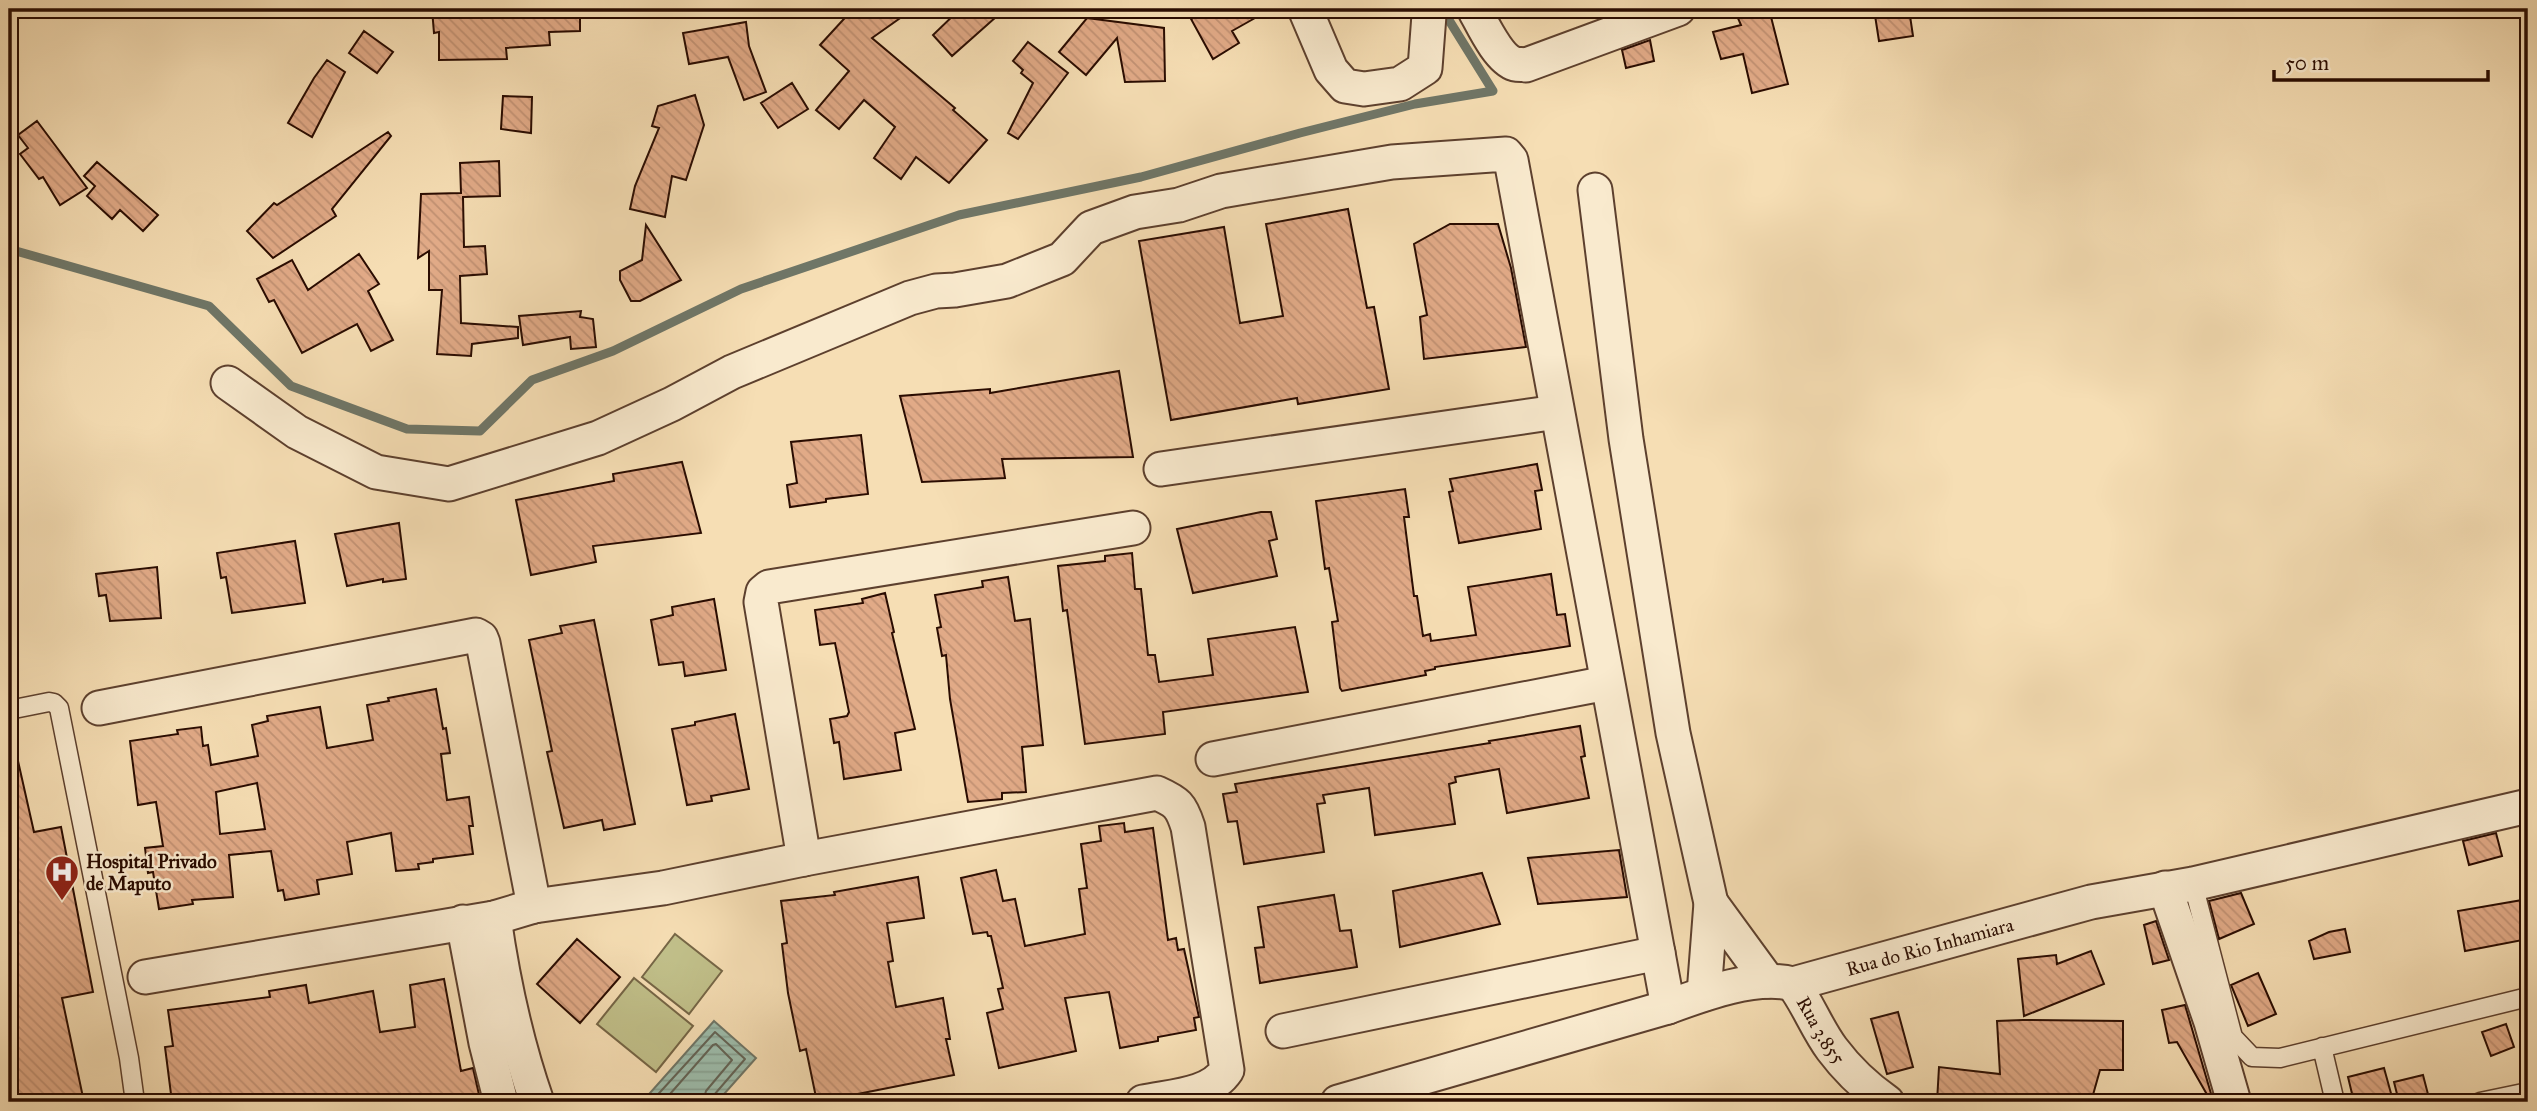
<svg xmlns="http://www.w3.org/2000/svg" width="2537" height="1111" font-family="'IM FELL Great Primer',serif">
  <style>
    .pitch { fill: #c1c08a; stroke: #766646; stroke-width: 2 }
    .water { fill: url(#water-rules); stroke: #6f7667; stroke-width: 2 }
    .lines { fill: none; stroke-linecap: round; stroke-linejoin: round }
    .shore { stroke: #646456; stroke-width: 2 }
    .stream { stroke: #6f7667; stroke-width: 9 }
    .building { fill: url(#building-back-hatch); stroke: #2a0c01; stroke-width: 2; fill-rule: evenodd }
    .lane-casing { stroke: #5d402e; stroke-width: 21 }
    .street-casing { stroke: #5d402e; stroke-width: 37 }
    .lane { stroke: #f9eace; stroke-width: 18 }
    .street { stroke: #f9eace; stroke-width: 33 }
    .labels { text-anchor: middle; stroke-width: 5; stroke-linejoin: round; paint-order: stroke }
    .poi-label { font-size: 19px; font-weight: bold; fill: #2a0c01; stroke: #f9eace; text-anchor: start }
    .street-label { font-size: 19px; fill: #2a0c01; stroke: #f9eace }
  </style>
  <defs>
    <pattern id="water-rules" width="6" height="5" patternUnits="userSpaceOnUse" patternTransform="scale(1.75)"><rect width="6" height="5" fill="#9dbcab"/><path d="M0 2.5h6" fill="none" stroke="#87a091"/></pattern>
    <pattern id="building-back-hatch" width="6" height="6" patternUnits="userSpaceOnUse" patternTransform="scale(1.75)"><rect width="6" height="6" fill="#e1aa87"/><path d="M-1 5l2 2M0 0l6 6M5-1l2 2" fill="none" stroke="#c19173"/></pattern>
  </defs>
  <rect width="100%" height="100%" fill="#f6deb4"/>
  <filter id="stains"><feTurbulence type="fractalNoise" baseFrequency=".00286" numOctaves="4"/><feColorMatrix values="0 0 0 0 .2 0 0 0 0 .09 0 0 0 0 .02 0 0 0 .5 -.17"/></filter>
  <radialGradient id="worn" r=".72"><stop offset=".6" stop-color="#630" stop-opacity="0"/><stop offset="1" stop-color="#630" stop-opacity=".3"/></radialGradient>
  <path class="pitch" d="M675,934L722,971L689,1014L642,977Z
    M634,978L693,1026L656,1072L597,1024Z"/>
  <path class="water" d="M714,1021L756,1058L717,1102H642Z"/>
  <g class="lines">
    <path class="shore" d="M651,1102L715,1032L745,1059L714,1095L712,1102
      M663,1102L713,1045L716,1044L732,1060L706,1091L703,1102"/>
    <path class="stream" d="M9,249L209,306L291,386L407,429L480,431L532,380L613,351L741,289L959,215L1141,177L1300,133L1415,104L1493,91L1442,9"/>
  </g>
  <path class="building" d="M432,9H580V31L549,32L550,45L506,48L507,59L439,60V32L434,33Z
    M853,9H913L872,38L955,108L953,110L987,140L949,183L916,157L901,179L874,158L895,127L864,100L839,129L816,110L849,71L820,45Z
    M960,9H1005L952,56L933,35Z
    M1210,9H1271L1232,31L1239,43L1213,59L1191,19Z
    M1734,9H1769L1788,84L1752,93L1743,54L1721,59L1713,32L1741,25Z
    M1874,9H1909L1913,36L1879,41Z
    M1087,18L1164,28L1165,81L1125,82L1117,38L1086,75L1059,52Z
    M746,22L749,46L766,92L744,100L728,57L689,64L683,33Z
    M364,31L393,52L377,73L349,53Z
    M1650,40L1654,61L1626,68L1622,50Z
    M1028,42L1068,73L1018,139L1008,133L1033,83L1021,73L1023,70L1013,61Z
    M327,60L345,72L312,137L288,123L314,78Z
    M792,83L808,109L778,128L761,103Z
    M695,95L704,125L686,180L672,176L665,217L630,209L635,186L659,128L652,126L658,106Z
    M503,96L532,97L531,133L501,129Z
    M37,121L87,188L60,205L43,177L39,179L20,154L28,148L18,135Z
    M388,132L391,136L332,209L336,216L273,258L247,231L274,203L277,205Z
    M499,161L500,196L463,197L464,247L485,246L487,274L460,276L461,323L518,327V338L472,344L471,356L437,354L442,290H429V251L418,258L421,194L461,193L460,163Z
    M97,162L158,215L143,231L120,210L112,219L87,196L95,186L84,176Z
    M1348,209L1367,308L1374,307L1389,389L1298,404L1297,398L1171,420L1139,241L1224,227L1240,323L1283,316L1266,224Z
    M1450,224H1498L1511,268L1526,347L1424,359L1420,317L1427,315L1414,244Z
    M646,225L681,280L640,301H631L620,280V271L642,260Z
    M359,254L379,284L368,291L393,340L371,351L357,324L302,353L274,300L269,302L257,279L292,260L308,290Z
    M581,311L580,317L593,319L596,347L571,349L570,337L523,345L519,316Z
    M1119,371L1133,457L1002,459L1005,478L922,482L900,396L990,389V393Z
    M861,435L868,494L826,499V502L790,507L787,485L797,483L791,442Z
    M682,462L701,533L593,546L596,562L531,575L516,500L614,481L613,474Z
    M1537,464L1542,490L1535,491L1541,529L1459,543L1449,492L1453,491L1450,479Z
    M1405,489L1409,517H1404L1414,596H1417L1423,636L1430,634L1431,641L1476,635L1468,587L1551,574L1557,615L1565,614L1570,646L1435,667V669L1425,671L1426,675L1342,691L1340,688L1332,622L1338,621L1329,568L1325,569L1316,501Z
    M1261,512H1271L1277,539L1269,541L1277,576L1193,593L1177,529Z
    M399,523L406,579L383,582V579L347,586L335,534Z
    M295,541L305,603L232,613L226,577L221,578L217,553Z
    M1132,553L1135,589H1141L1148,655H1155L1159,682L1213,675L1208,639L1295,627L1308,692L1163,712L1165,734L1085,744L1067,610L1063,611L1058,566L1105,561V556Z
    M157,567L161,618L110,621L106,595L99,596L96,574Z
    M1008,577L1015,621L1030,619L1043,745L1022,747L1026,792L1002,793V799L968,802L950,699L946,655L942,656L937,628L941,627L935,595L983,587L982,581Z
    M885,593L894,632L892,633L915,729L895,733L901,770L844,779L839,742L834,743L830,719L847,716L849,712L835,643L820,645L815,610L863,603L862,599Z
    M714,599L726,670L685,676L683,662L659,665L651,620L673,615L672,607Z
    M594,620L635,824L604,830L602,820L564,828L547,752L552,751L529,640L562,633L560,626Z
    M436,689L443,729L446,728L450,753L441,754L447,800L469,797L473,826H469L473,854L433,859V862L418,864L419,869L396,871L391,833L347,842L352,874L317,880L319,894L285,900L283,890L278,891L271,851L229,855L233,897L192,900L193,904L159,909L153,872L148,873L145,848L163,846L156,802L138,805L130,741L178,734L177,730L201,727L203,746L208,745L211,765L258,756L252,725L268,721L267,716L320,707L327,748L373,740L367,705L389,701L388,698ZM257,783L265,829L220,834L216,792Z
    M735,714L749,789L711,796L712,801L687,805L672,729L695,725V722Z
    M1580,726L1585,756L1581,757L1589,798L1507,813L1499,769L1455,777L1456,782L1449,784L1455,824L1375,835L1369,788L1323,795L1325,803L1317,804L1324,852L1244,864L1237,821L1228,822L1223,794L1237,792L1235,784L1490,743L1489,741Z
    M18,761L34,832L61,827L93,992L62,998L84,1102H9V762Z
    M1124,823L1125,832L1153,828L1168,940L1176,938L1178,950L1184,949L1199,1017L1194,1018L1196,1030L1158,1037V1041L1120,1048L1109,992L1065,998L1076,1051L999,1068L987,1013L1003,1009L998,989L1003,988L991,936H988L987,932L973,934L961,878L996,870L1003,901L1015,899L1025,946L1085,934L1079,889L1087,888L1081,844L1101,841L1099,826Z
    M2496,833L2502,856L2469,865L2463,841Z
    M1619,850L1627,897L1538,904L1528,858Z
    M1482,873L1500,924L1400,947L1393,891Z
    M918,877L924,918L887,923L893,961L888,962L896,1007L943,998L950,1039H946L954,1075L817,1102L806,1049L800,1051L788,993L782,944L787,943L781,901L835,895L834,892Z
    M2241,893L2254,924L2219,939L2209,901Z
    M1334,895L1340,931L1351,930L1357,967L1260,983L1255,948L1264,947L1258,907Z
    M2528,899V939L2465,951L2458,911Z
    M2156,921L2169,960L2153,964L2144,925Z
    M2345,929L2350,952L2314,959L2309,941L2329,932Z
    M577,939L620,977L580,1023L537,984Z
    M2091,951L2104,984L2024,1016L2018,959L2056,955L2057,964Z
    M2258,973L2276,1014L2248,1026L2231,985Z
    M444,979L461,1071L473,1068L480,1099L466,1102H172L165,1047L173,1046L168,1010L270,997L269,991L306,985L309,1003L373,991L380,1032L415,1027L410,985Z
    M2185,1005L2212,1097L2209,1098L2177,1042L2169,1043L2162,1010Z
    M1898,1012L1913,1067L1887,1074L1871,1019Z
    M2023,1020L2123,1021V1070H2100L2091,1102H1937L1939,1067L2000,1074L1997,1021Z
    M2506,1024L2514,1047L2491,1056L2482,1032Z
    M2384,1068L2392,1097L2373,1102H2354L2348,1077Z
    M2423,1075L2430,1102H2399L2394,1082Z"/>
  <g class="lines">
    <g class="lane-casing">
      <path id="lane" d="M9,710L49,702L54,703L59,708L129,1058L135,1102
        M2193,884L2233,1037L2252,1057L2280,1058L2528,997
        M2322,1047L2335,1102
        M2480,1102L2528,1092"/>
    </g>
    <g class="street-casing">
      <g id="street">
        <path d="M1305,9L1331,70L1345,86L1364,89L1400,84L1425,68L1429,15L1427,9"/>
        <path d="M1474,9C1482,23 1498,59 1515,64C1519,65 1523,64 1526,65L1678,9"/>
        <path d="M1595,190L1626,439L1673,733L1711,903L1704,994"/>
        <path d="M228,383L297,432L376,472L449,484L598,438L672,404L732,372L910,298L936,291L955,290L1007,281L1062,259L1091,228L1135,212L1179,205L1221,191L1392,162L1506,154L1511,160L1668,1007"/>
        <path d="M1161,469L1557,412"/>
        <path d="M99,708L476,635L481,638L483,643L534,906"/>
        <path d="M1213,759L1607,683"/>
        <path d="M804,859L761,602L763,592L769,587L1133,528"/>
        <path d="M2165,888L2211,1022L2234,1102"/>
        <path d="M1711,903L1768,981"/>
        <path d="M494,918C503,981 516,1042 537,1102"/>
        <path d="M463,922L486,1043L501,1102"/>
        <path d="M145,977L494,918L534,906L663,888L804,859L1157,793C1177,802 1181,805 1188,827L1227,1070C1210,1096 1171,1096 1143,1102"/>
        <path id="s1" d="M1793,984C1808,1004 1817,1029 1832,1049C1847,1069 1867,1088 1887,1102"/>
        <path d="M1283,1031L1658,953"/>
        <path id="s2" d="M1338,1102L1668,1007C1703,994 1756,974 1793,984L2091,902L2193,884L2528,806"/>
      </g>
    </g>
    <use href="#lane" class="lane"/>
    <use href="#street" class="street"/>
  </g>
  <defs>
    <g id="hospital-pin" transform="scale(1.75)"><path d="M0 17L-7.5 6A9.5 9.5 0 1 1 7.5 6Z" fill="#8f2418" stroke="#f9eace"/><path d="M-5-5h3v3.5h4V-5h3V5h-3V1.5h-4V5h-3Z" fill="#fff"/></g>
  </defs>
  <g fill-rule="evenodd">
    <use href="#hospital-pin" x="62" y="872"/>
  </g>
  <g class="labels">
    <g class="poi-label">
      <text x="86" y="868">Hospital Privado<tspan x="86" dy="22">de Maputo</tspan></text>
    </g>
    <g class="street-label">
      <text dy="7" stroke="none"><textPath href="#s2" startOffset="614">Rua do Rio Inhamiara</textPath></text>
      <text dy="7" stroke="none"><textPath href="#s1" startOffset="54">Rua 3.855</textPath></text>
    </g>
  </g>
  <rect width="2537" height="1111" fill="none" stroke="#f6deb4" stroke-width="35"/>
  <rect x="10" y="10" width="2516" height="1090" fill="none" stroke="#2a0c01" stroke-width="3.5"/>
  <rect x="18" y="18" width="2502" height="1076" fill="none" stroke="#2a0c01" stroke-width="2"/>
  <path d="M2274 70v10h214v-10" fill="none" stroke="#2a0c01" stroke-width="3.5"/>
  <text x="2285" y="70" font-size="21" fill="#2a0c01" stroke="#f9eace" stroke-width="5" paint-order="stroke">50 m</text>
  <rect width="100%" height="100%" filter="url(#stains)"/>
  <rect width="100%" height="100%" fill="url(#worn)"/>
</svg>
